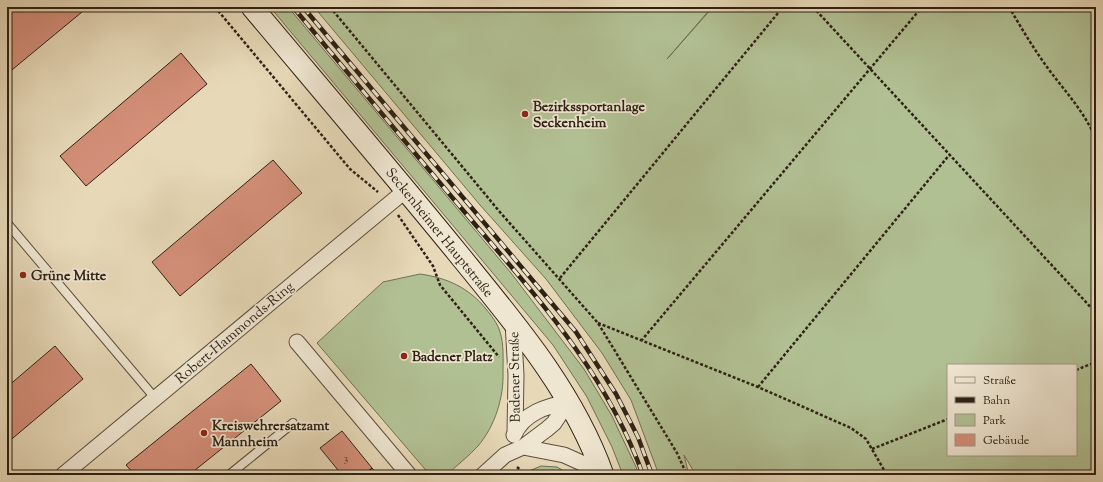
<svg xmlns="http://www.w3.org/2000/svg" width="1103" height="482" font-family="'Sorts Mill Goudy',serif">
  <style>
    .green { fill: #b1c093; stroke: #707054; fill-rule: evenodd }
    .building { fill: #d48f79; stroke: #2e2115 }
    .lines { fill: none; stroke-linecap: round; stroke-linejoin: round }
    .service-casing { stroke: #5c4f3e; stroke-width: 10 }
    .minor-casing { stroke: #5c4f3e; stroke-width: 17 }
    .secondary-casing { stroke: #2e2115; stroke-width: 23 }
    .path { stroke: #2e2115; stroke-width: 2.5; stroke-dasharray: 3 2; stroke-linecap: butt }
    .service { stroke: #efe6d1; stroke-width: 8 }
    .minor { stroke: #efe6d1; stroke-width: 15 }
    .secondary { stroke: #efe6d1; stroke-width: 21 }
    .rail-casing { stroke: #2e2115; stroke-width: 4.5 }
    .rail { stroke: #efe6d1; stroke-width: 3; stroke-dasharray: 9; stroke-linecap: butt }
    .poi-dot { fill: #8f2418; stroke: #efe6d1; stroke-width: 1.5 }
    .labels { text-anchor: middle; stroke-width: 3.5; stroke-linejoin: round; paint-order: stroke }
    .number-label { font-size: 12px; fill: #583c2e }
    .poi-label { font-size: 14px; font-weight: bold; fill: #2e2115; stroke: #efe6d1; text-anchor: start }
    .street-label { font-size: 14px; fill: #2e2115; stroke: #efe6d1 }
  </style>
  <rect width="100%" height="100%" fill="#e7d9b8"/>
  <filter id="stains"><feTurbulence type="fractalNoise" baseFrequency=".005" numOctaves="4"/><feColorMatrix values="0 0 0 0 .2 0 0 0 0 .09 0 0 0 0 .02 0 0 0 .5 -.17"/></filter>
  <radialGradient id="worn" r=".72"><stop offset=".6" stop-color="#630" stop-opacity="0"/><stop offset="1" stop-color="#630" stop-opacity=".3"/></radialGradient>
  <path class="green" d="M270,7H288L511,273L584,369L612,416L636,467L639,475H623L612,447L587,397L553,345Z
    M314,7H712L667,59L713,7H1096V475H696L684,455L689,475H659L631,400L602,353L546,279L480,205ZM948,365H1076V455H948Z
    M420,274C447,278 468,287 486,309C491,315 498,324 500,332C504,344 503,359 503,372C504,397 495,426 478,446C469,456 457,465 447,475H430L317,343L383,282Z
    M541,466L557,467L571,475H533L529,471Z"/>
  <path class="building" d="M16,7H88L7,74V14Z
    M181,53L207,84L86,186L60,156Z
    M273,160L302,193L180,296L152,262Z
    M55,346L83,379L7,443V387Z
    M251,364L281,401L189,475H135L126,465Z
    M342,431L372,468L364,475H342L320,448Z
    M372,468L378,475H364Z"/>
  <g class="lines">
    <g class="service-casing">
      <path id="service" d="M7,223L155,398
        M229,475L293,423"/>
    </g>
    <g class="minor-casing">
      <path id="minor" d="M513,322L516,375L515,432
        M297,342L409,475
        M514,435C523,413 547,406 568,402
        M523,447L564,455L602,472
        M63,475L406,190
        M483,475L505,455L523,447L547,429L554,423L568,402"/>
    </g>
    <g class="secondary-casing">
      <path id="secondary" d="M252,7C320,88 389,169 456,251C512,320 573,390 603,475"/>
    </g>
    <path class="path" d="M215,7L350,169L378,192
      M330,7L499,211L598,323L677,453L687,475
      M813,7L1096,313
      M1009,7C1019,24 1029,41 1040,57C1060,87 1081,105 1096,139
      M398,215L433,266L440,285L499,357
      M560,278L783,7
      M598,323L758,387L851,428L866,439L887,475
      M641,341L922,7
      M1076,370L1096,362
      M758,387L950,154
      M872,449L948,419
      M517,467L526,475"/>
    <use href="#service" class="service"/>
    <use href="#minor" class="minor"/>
    <use href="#secondary" class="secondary"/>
    <g class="rail-casing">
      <path id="rail" d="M293,7C349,74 405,142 462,209C533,293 605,369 643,475
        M303,7L576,332L616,394L638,437L652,475"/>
    </g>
    <use href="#rail" class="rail"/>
  </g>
  <g class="poi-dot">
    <circle cx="525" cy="114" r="4"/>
    <circle cx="23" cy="275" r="4"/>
    <circle cx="404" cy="356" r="4"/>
    <circle cx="204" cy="433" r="4"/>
  </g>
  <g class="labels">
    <g class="number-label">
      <text x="346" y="462">3</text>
    </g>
    <g class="poi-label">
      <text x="533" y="111">Bezirkssportanlage<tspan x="533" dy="16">Seckenheim</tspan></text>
      <text x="31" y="280">Grüne Mitte</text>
      <text x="412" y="361">Badener Platz</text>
      <text x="212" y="430">Kreiswehrersatzamt<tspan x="212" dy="16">Mannheim</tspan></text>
    </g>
    <g class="street-label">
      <text transform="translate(440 232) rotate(51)" y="5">Seckenheimer Hauptstraße</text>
      <text transform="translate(234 332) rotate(-40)" y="5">Robert-Hammonds-Ring</text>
      <text transform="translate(514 377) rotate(-91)" y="5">Badener Straße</text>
    </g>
  </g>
  <rect width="1103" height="482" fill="none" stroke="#e7d9b8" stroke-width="24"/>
  <rect x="8" y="8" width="1087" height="466" fill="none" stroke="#2e2115" stroke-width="2"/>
  <rect x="12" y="12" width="1079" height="458" fill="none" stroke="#2e2115"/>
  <rect x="947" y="364" width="130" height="92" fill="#efe6d1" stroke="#a29786"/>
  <rect x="955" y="377" width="20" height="6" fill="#efe6d1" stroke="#a29786"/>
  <text x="983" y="384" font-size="12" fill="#2e2115">Straße</text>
  <rect x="955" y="397" width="20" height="6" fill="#2e2115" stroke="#a29786"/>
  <text x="983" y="404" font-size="12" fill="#2e2115">Bahn</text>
  <rect x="955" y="414" width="20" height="12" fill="#b1c093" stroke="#a29786"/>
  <text x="983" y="424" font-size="12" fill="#2e2115">Park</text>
  <rect x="955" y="434" width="20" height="12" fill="#d48f79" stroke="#a29786"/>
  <text x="983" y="444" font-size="12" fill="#2e2115">Gebäude</text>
  <rect width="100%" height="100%" filter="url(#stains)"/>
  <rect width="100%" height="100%" fill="url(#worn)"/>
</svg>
